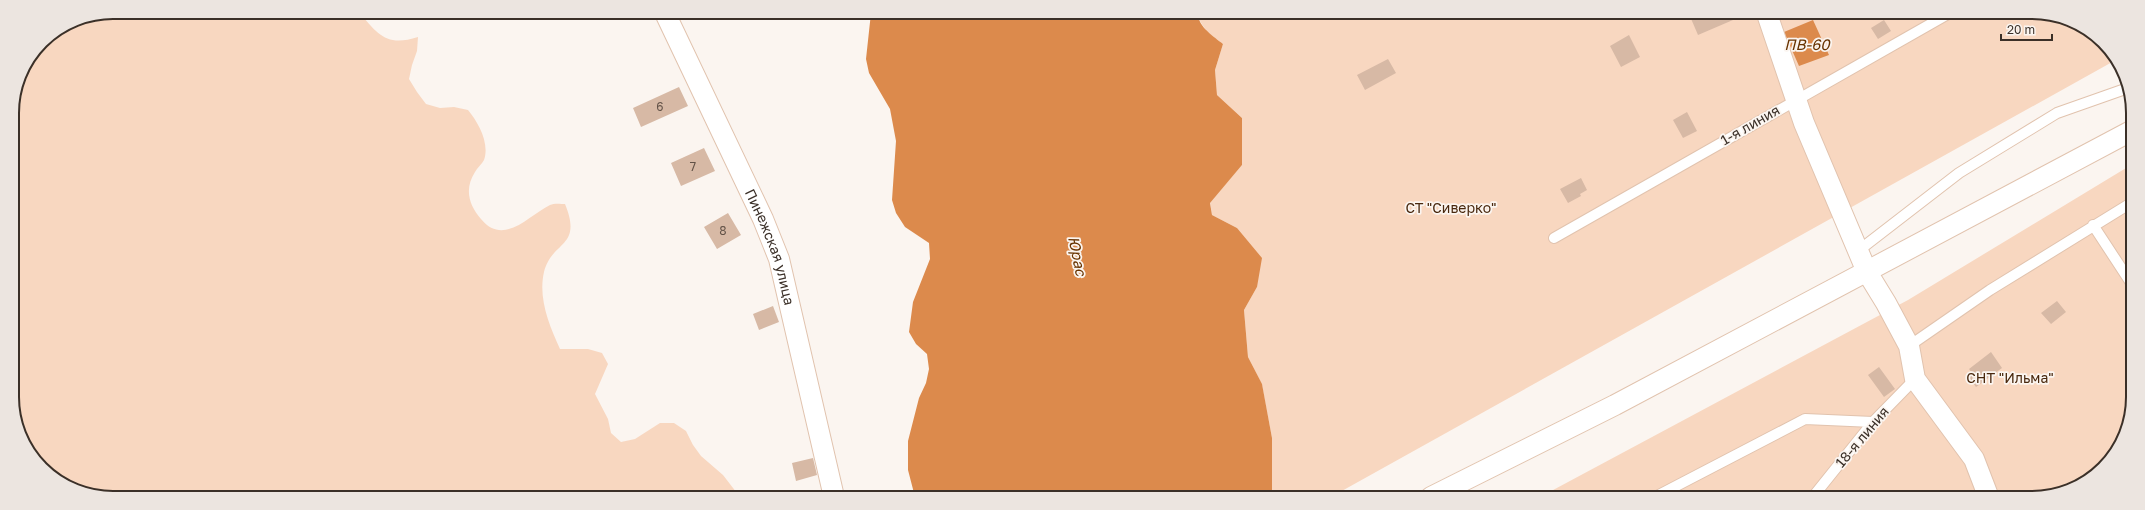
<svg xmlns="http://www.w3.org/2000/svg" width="2145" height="510" font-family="'Golos Text',sans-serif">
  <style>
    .green { fill: #f8d7c0 }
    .water { fill: #dc8a4c }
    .building { fill: #d7b9a5 }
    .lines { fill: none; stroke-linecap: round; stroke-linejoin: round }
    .service-casing { stroke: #e1c3ae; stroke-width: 12 }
    .minor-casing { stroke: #e1c3ae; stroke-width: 22 }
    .service { stroke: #fff; stroke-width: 10 }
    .minor { stroke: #fff; stroke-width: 20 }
    .labels { text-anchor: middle; stroke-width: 3.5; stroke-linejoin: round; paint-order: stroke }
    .number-label { font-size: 12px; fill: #625247 }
    .street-label { font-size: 14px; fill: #3b3028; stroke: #fbf5f0 }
    .park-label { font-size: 14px; fill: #49280e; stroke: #fbf5f0 }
    .water-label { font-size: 15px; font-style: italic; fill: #683300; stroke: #fbf5f0 }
    .rim { fill: none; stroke: #3b3028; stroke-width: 2 }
  </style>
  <rect width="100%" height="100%" fill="#fbf5f0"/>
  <path class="green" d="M113,12H359C378,35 387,47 418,37L417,51L412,65L409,79L417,92L426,104L440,108L454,107L468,110C478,122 490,143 484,160C482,164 477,168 475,172C464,189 469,205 481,219C504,247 529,215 550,205C554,203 561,204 565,204C583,248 552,240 544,272C538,298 549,325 560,349H588L602,353L608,364L595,394L608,419L611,433L621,442L635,439L660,423H674L686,431L693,445L701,456L723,475L740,497L93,496L42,468L14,417L12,107L20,74L42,42L75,20Z
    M1198,13L2052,14L2103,42L2114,61L1331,497H1272V438L1262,385L1248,357L1244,310L1257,287L1237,228L1212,215L1210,202L1242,165V118L1217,95L1215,70L1223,44L1207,32L1198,18Z
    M2131,165V417L2119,448L2098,473L2070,490L2038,498L1540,497L1908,300Z"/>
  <path class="water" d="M871,13H1198C1197,26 1214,37 1223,44L1215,70L1217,95L1242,118V165L1210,203L1212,215L1237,228L1262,258L1257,287L1244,310L1248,357L1262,384L1272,438V497H915L908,470V441L919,398L926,383L929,369L927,354L916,344L909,332L913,302L930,259L929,243L905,227L896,213L892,200L896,141L890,109L869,73L866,59Z
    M1813,20L1829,55L1799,66L1784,32Z"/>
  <path class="building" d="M1689,14H1747L1698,35Z
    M1884,20L1891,31L1878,39L1871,28Z
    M1629,35L1640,57L1621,67L1610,46Z
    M1388,59L1396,73L1365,90L1357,75Z
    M679,87L688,106L641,127L633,108Z
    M1687,112L1697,131L1683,138L1673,120Z
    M704,148L715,171L681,186L671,163Z
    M1581,178L1587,190L1580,194L1581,196L1568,203L1560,189Z
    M728,213L741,235L717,249L704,227Z
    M2057,301L2066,312L2051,324L2041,313Z
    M773,306L779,322L759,330L753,314Z
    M1991,352L2002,368L1976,387L1968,376L1972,373L1969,369Z
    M1879,367L1895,389L1884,397L1868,375Z
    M813,458L817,475L796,481L792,463Z"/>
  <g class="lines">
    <g class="service-casing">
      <path id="service" d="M2093,225L2131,283
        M1554,238L1948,14
        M1858,251L1959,173L2057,113L2128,88
        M1909,346L1990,290L2131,203
        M1655,497L1805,419L1873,422
        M1812,498L1873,422L1915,379"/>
    </g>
    <g class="minor-casing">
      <g id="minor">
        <path id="s1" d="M665,13L763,219L779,259L834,497"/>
        <path d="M1767,14L1804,123L1867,272L1886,303L1909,346L1915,379L1974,459L1989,498"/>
        <path d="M1431,497L1615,405L2131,131"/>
      </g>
    </g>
    <use href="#service" class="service"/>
    <use href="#minor" class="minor"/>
  </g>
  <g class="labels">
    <g class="number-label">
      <text x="660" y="111">6</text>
      <text x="693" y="171">7</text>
      <text x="723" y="235">8</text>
    </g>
    <g class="street-label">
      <text transform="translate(1750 125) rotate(-30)" y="5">1-я линия</text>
      <text dy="5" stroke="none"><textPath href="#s1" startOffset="257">Пинежская улица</textPath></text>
      <text transform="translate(1862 437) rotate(-50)" y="5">18-я линия</text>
    </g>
    <g class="park-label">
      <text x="1451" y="213">СТ "Сиверко"</text>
      <text x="2010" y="383">СНТ "Ильма"</text>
    </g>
    <g class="water-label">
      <text x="1807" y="50">ПВ-60</text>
      <text transform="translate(1077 256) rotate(78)" y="5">Юрас</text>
    </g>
  </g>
  <path d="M0 0H2145V510H0ZM113 19H2032A94 94 0 0 1 2126 113V397A94 94 0 0 1 2032 491H113A94 94 0 0 1 19 397V113A94 94 0 0 1 113 19Z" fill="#ece5e0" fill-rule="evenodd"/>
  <path class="rim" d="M113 19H2032A94 94 0 0 1 2126 113V397A94 94 0 0 1 2032 491H113A94 94 0 0 1 19 397V113A94 94 0 0 1 113 19Z"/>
  <path d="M2001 34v6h51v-6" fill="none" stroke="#3b3028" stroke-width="2"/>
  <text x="2007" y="34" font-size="12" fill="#3b3028" stroke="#fbf5f0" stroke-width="3" paint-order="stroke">20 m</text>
</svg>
